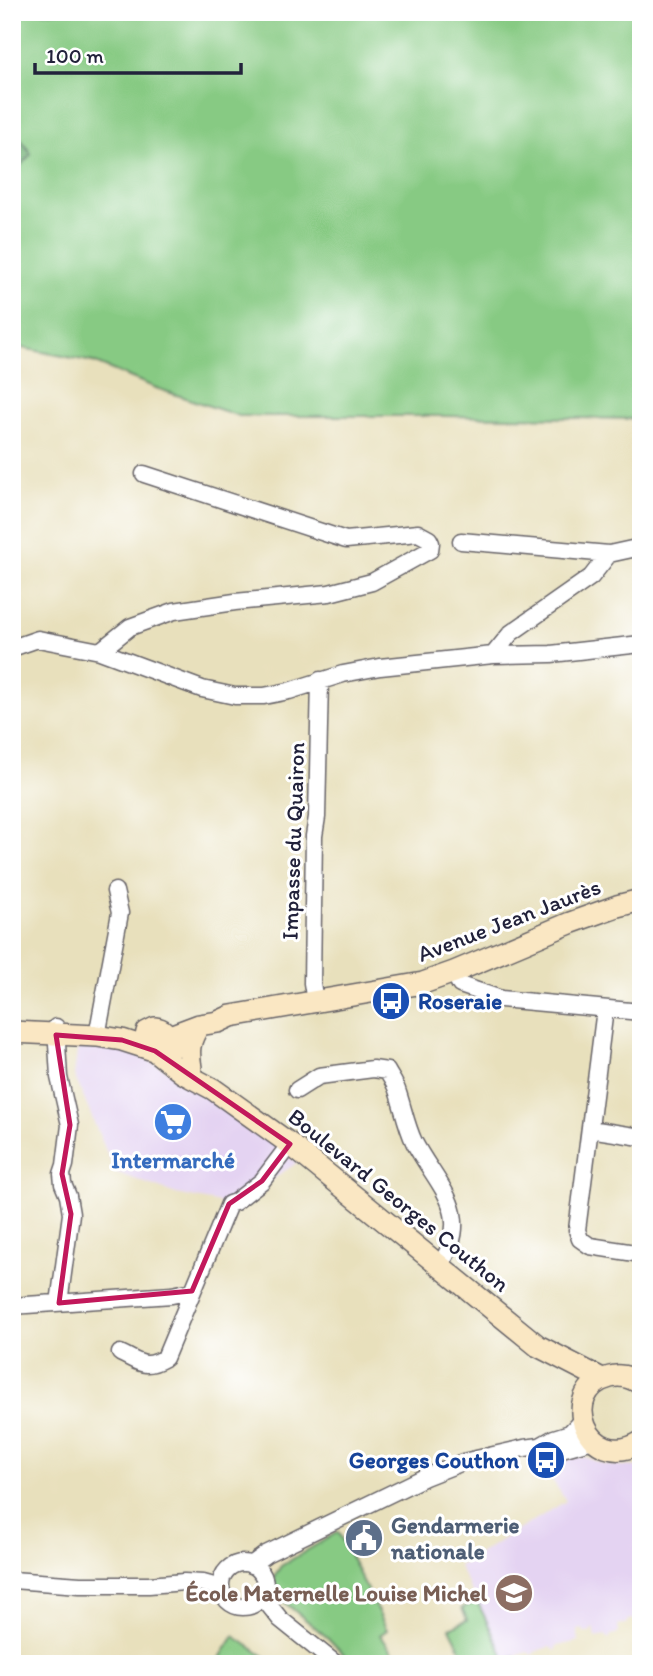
<svg xmlns="http://www.w3.org/2000/svg" width="653" height="1676" font-family="Itim,sans-serif">
  <style>
    .built { fill: #e4d3f2 }
    .green { fill: #87ca83; stroke: #54765f; stroke-width: 2 }
    .forest { fill: #6dae71; stroke: #486856; stroke-width: 2 }
    .lines { fill: none; stroke-linecap: round; stroke-linejoin: round }
    .minor-casing { stroke: #676468; stroke-width: 19 }
    .secondary-casing { stroke: #676468; stroke-width: 24 }
    .minor { stroke: #fff; stroke-width: 16 }
    .secondary { stroke: #fae7c3; stroke-width: 21 }
    .marked { fill: none; stroke: #c2185b; stroke-width: 5; stroke-linejoin: round }
    .labels { text-anchor: middle; stroke-width: 6; stroke-linejoin: round; paint-order: stroke }
    .street-label { font-size: 23px; fill: #22223b; stroke: #fff }
    .transit-label { font-size: 23px; font-weight: bold; fill: #164399; stroke: #fff; text-anchor: start }
    .shop-label { font-size: 23px; font-weight: bold; fill: #366cbe; stroke: #fff }
    .service-label { font-size: 23px; font-weight: bold; fill: #4e5e75; stroke: #fff; text-anchor: start }
    .education-label { font-size: 23px; font-weight: bold; fill: #785e54; stroke: #fff; text-anchor: end }
  </style>
  <rect width="100%" height="100%" fill="#fff"/>
  <filter id="ink" filterUnits="userSpaceOnUse"><feTurbulence type="fractalNoise" baseFrequency=".0143" numOctaves="2"/><feDisplacementMap in="SourceGraphic" scale="14" xChannelSelector="R" yChannelSelector="G"/><feConvolveMatrix kernelMatrix="1 2 1 2 8 2 1 2 1" color-interpolation-filters="sRGB"/></filter>
  <filter id="wash" filterUnits="userSpaceOnUse"><feTurbulence type="fractalNoise" baseFrequency=".00686" numOctaves="4" result="noise"/><feDisplacementMap in="SourceGraphic" scale="28" xChannelSelector="R" yChannelSelector="G"/><feGaussianBlur stdDeviation="1.57" result="paint"/><feColorMatrix in="noise" values="0 0 0 0 0 0 0 0 0 0 0 0 0 0 0 0 0 1.4 0 .05"/><feComposite in="paint" operator="in"/></filter>
  <g filter="url(#wash)">
    <rect width="100%" height="100%" fill="#e8e0bc"/>
    <path class="built" d="M78,1045L122,1047L171,1072L236,1116L297,1163L281,1173L235,1206L176,1194L115,1172L74,1075Z
      M585,1457L606,1465L641,1467V1628L637,1629L634,1619L628,1620V1623L618,1626L619,1633L611,1635L609,1639L605,1636L596,1638L594,1628L591,1629L592,1631L584,1633L583,1629L577,1630L579,1641L557,1646L555,1651L550,1647L535,1651L533,1655L528,1652L505,1659L459,1566L566,1501L542,1464L550,1463L551,1459Z"/>
    <path class="green" d="M12,12H641V419L444,416H239L156,388L93,362L12,346V175L31,154L16,132H12Z
      M338,1532L387,1630L380,1635L402,1664H353L328,1638L279,1598L275,1585V1575L281,1566Z
      M477,1601L505,1659L515,1656L517,1664H468L450,1628L467,1620L462,1608Z
      M234,1636L276,1664H216Z"/>
    <path class="forest" d="M16,131L31,154L12,175V132Z"/>
  </g>
  <g filter="url(#ink)">
    <g class="lines">
      <g class="minor-casing">
        <path id="minor" d="M461,541L609,554
          M12,648L38,639L100,651L202,689L235,696H264L289,691L343,674L380,667L493,655L551,654L641,644
          M100,651L130,627L174,611L235,602L329,593L372,582L430,550L431,543L429,539L418,533L346,540L144,474
          M493,655L511,633L591,577L609,554L641,547
          M454,972L460,985L501,999L641,1012
          M315,1002L312,983L314,836L317,817L320,680
          M605,1009L577,1230L580,1239L590,1246L641,1254
          M56,1027L59,1077L70,1125L65,1165L62,1174L63,1184L68,1196L71,1214L59,1303
          M97,1036L120,913L115,891
          M297,1090L319,1076L373,1069L387,1071C390,1077 395,1083 397,1090C403,1107 406,1125 414,1142C437,1186 475,1213 440,1265
          M590,1129L641,1137
          M12,1306L172,1295L192,1291
          M120,1353C140,1362 144,1370 165,1358L229,1204L235,1202L262,1181L290,1144
          M540,1446L554,1438L570,1433L582,1420
          M221 1585a22 22 0 1 1 44 0a22 22 0 1 1-44 0Z
          M251,1565L266,1554L425,1477L463,1462L524,1448L540,1446L558,1450L593,1440
          M12,1580L80,1585H149L184,1582L203,1583L221,1588
          M263,1593L268,1604L280,1619L336,1664"/>
      </g>
      <g class="secondary-casing">
        <path id="secondary" d="M12,1032L97,1036L122,1040L150,1049
          M167,1037L199,1025L218,1022L231,1016L423,983L454,972L570,923L617,906L641,900
          M158,1050L150,1049L145,1042L147,1032L155,1028C168,1029 166,1039 173,1047
          M155,1051L183,1073L213,1089L290,1144L538,1346L602,1379
          M191,1068C188,1049 189,1042 199,1025
          M641,1384C631,1377 621,1374 610,1377C556,1391 588,1474 641,1442"/>
      </g>
      <use href="#minor" class="minor"/>
      <use href="#secondary" class="secondary"/>
    </g>
  </g>
  <path class="marked" d="M56,1035L122,1040L155,1051L290,1144L262,1181L229,1204L192,1291L59,1303L71,1214L62,1174L70,1125Z"/>
  <defs>
    <g id="bus-disc" transform="scale(2.0125)"><circle r="9.5" fill="#1a4fb4" stroke="#fff"/><path d="M-5-6H5V4H4V6H2V4H-2V6H-4V4H-5ZM-3.5-4V0h7V-4ZM-3.5 1.2v1.5H-2V1.2ZM2 1.2v1.5H3.5V1.2Z" fill="#fff"/></g>
    <g id="supermarket-disc" transform="scale(2.0125)"><circle r="9.5" fill="#3f7fe0" stroke="#fff"/><path d="M-6-5.5h2.5l.6 2H6L4.5 2H-2.5L-4.4-4H-6ZM-1.5 3.2a1.3 1.3 0 1 0 .1 0ZM3 3.2a1.3 1.3 0 1 0 .1 0Z" fill="#fff"/></g>
    <g id="civic-disc" transform="scale(2.0125)"><circle r="9.5" fill="#5c6f8a" stroke="#fff"/><path d="M-.6-6.5H3V-4.5H.6V-3L4-1V1h2V6H-6V1h2V-1L-.6-3ZM-1.2 2.5V6h2.4V2.5Z" fill="#fff"/></g>
    <g id="school-disc" transform="scale(2.0125)"><circle r="9.5" fill="#8d6e63" stroke="#fff"/><path d="M0-5L7-2L0 1L-7-2ZM-4 1L0 2.5L4 1V4Q0 6-4 4Z" fill="#fff"/></g>
  </defs>
  <g fill-rule="evenodd">
    <use href="#bus-disc" x="391" y="1001"/>
    <use href="#supermarket-disc" x="173" y="1122"/>
    <use href="#bus-disc" x="546" y="1460"/>
    <use href="#civic-disc" x="364" y="1538"/>
    <use href="#school-disc" x="514" y="1593"/>
  </g>
  <g class="labels">
    <g class="street-label">
      <text transform="translate(293 841) rotate(-88)" y="8">Impasse du Quairon</text>
      <text transform="translate(509 920) rotate(-21)" y="8">Avenue Jean Jaurès</text>
      <text transform="translate(399 1200) rotate(39)" y="8">Boulevard Georges Couthon</text>
    </g>
    <g class="transit-label">
      <text x="418" y="1009">Roseraie</text>
      <text x="519" y="1468" text-anchor="end">Georges Couthon</text>
    </g>
    <g class="shop-label">
      <text x="173" y="1168">Intermarché</text>
    </g>
    <g class="service-label">
      <text x="391" y="1533">Gendarmerie<tspan x="391" dy="26">nationale</tspan></text>
    </g>
    <g class="education-label">
      <text x="487" y="1601">École Maternelle Louise Michel</text>
    </g>
  </g>
  <rect width="653" height="1676" fill="none" stroke="#fff" stroke-width="42"/>
  <path d="M35 63v10h206v-10" fill="none" stroke="#22223b" stroke-width="3.5"/>
  <text x="46" y="63" font-size="21" fill="#22223b" stroke="#ffffff" stroke-width="5" paint-order="stroke">100 m</text>
</svg>
